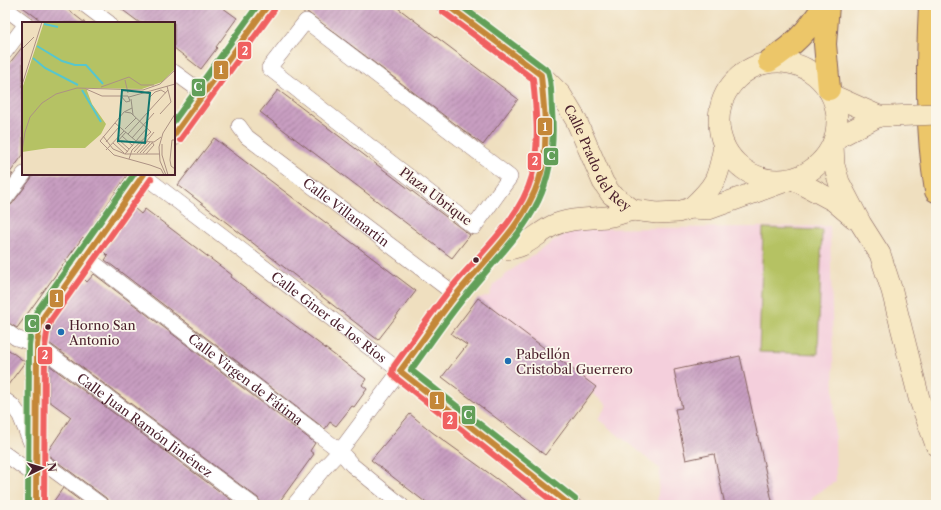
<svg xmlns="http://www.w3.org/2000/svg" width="941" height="510" font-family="'Libre Caslon Text',serif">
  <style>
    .built { fill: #f4cfdc }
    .green { fill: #b5c264; stroke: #807048 }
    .building { fill: url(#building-hatch) }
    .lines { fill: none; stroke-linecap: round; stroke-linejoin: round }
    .street-casing { stroke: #84625f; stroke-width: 16 }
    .secondary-casing { stroke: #84625f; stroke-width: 22 }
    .primary-casing { stroke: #84625f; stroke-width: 24 }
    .street { stroke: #fff; stroke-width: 15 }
    .secondary { stroke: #f7e8c3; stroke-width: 21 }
    .primary { stroke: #ecc669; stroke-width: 22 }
    .secondary-bridge-casing { stroke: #84625f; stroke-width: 22; stroke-linecap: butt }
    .secondary-bridge { stroke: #f7e8c3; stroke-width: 21 }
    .bus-1-casing { stroke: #fbf7ec; stroke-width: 9 }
    .bus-2-casing { stroke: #fbf7ec; stroke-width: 9 }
    .bus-3-casing { stroke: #fbf7ec; stroke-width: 9 }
    .bus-1 { stroke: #c48738; stroke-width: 6 }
    .bus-2 { stroke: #f06060; stroke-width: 6 }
    .bus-3 { stroke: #629f59; stroke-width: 6 }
    .bus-dot { fill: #4a1f2b; stroke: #fbf7ec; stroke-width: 1.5 }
    .poi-dot { fill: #1f6fb2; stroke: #fbf7ec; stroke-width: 1.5 }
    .labels { text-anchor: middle; stroke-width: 3.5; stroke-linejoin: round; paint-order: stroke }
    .street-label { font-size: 13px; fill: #4a1f2b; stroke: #fbf7ec }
    .poi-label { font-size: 13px; fill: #4a1f2b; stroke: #fbf7ec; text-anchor: start }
    .inset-river { fill: none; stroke: #58c6cd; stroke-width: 2 }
    .inset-road { fill: none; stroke: #ad9284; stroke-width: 1 }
    .view { fill: #0f766e; fill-opacity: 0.15; stroke: #0f766e; stroke-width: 2 }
    .inset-edge { fill: none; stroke: #4a1f2b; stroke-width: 2 }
    .line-badge { stroke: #fbf7ec; stroke-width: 1.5 }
    .badge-label { font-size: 11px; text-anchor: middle; font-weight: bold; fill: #fff }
  </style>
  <defs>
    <pattern id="building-hatch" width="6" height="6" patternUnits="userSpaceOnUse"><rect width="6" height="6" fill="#c89ec1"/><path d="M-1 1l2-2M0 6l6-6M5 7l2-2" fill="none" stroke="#a4809d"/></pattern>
  </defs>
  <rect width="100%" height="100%" fill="#fbf7ec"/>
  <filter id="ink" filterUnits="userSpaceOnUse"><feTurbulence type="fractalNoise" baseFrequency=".025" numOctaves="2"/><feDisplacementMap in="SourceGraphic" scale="8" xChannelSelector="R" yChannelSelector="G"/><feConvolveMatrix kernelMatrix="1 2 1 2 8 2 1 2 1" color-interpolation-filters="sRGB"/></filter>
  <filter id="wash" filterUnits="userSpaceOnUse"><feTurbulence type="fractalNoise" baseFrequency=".012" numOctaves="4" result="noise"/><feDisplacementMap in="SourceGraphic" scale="16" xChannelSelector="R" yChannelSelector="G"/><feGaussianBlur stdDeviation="0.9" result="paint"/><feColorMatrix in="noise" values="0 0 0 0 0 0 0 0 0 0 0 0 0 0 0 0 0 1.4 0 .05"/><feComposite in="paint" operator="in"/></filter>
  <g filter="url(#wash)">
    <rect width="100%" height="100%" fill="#efdfbf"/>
    <path class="built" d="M830,226L836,481L812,497V505H657L660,469L598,419L607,405L592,393L596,387L478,298L489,296L493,285L518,265L565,234L577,229Z"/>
    <path class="green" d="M763,228L822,230L818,354L759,352Z"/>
    <g id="blocks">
      <path class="building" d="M20,5H62L85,23H44Z
        M116,5H219L237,18L216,47L217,48L201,69L174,48V23H140Z
        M298,5H394L518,99L483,145Z
        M23,46V155L9,174H13L5,184V69Z
        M278,90L470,235L452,258L260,112Z
        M214,138L416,291L378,340L178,185Z
        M33,174H128L84,238L83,237L17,328L5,321V208L12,204L31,179Z
        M134,208L141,214L145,209L232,275L231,277L366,379L362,385L367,389L354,407L352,406L336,426L330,422L325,429L105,260L108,256L104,252Z
        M94,274L315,443L310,451L314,454L277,505H262L258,498L49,343L54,322L84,279L87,282Z
        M478,298L596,387L545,455L442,377L467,345L451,334Z
        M5,347L25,362L5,389Z
        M740,356L773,505H725L714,454L686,460L675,409L682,408L674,370Z
        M49,365L238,505H110L106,498L48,455V451L71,417L49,401Z
        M410,414L432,432L533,505H429L371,460Z
        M63,488L86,505H51Z"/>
    </g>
  </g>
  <g filter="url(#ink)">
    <use href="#blocks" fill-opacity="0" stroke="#84625f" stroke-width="1"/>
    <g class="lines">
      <g class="street-casing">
        <g id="street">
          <path d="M85,5L109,23"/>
          <path d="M5,8L25,23"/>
          <path d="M306,21L510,177L474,227L269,68Z"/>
          <path d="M5,52L23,28"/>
          <path d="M174,72L203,93"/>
          <path id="s1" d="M239,126L247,137L456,295"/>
          <path id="s2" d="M143,175L400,371L340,451L323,469L294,505"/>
          <path d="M5,199L24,174"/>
          <path id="s3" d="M86,257L340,451L352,465L401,505"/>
          <path id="s4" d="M5,330L16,338L37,345L253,505"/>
          <path d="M5,400L13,406L20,416L37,458L101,505"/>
          <path d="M5,454L37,477"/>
        </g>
      </g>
      <g class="secondary-casing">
        <g id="secondary">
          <path id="s5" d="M447,5L541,75L561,95L576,120L603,182L611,194L633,210L657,213L678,212L691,208L709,209L789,180"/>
          <circle cx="778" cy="121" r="59"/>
          <path d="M541,75C544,109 549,147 539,180C527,221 482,262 456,295C437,320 419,346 400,371L570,505"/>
          <path d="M832,95L879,116H892"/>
          <path d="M174,135L268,5"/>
          <path d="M835,139L879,116"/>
          <path d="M833,145L834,165L839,182L861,224L880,254L892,291L919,398L936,445"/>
          <path d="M793,179L834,201L854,218"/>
          <path d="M691,208C716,185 718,179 724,146"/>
          <path d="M497,247C519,255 533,236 552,226C569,218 587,219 606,217C615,216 624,212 633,210"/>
          <path d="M36,505L37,345L40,325L44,316L144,174"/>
        </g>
      </g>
      <g class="primary-casing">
        <path id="primary" d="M828,5L825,44L829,89
          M930,5C927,68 926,129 936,191
          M769,61C794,45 808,31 824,5"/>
      </g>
      <use href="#street" class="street"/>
      <use href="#secondary" class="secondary"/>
      <use href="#primary" class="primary"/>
      <g class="secondary-bridge-casing">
        <path id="secondary-bridge" d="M892,116L936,114"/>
      </g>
      <use href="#secondary-bridge" class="secondary-bridge"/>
      <g class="bus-1-casing">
        <path id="bus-1" d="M447,5L541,75C544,109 550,147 539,180C524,226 485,259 456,295C436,320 419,346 400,371L570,505
          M174,135L268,5
          M36,505L37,345L40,325L44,316L144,174"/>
      </g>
      <g class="bus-2-casing">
        <path id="bus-2" d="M442,11L533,79C536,111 540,144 532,176C520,220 479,254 451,288C431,313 413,340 394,366L392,373L395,377L557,505
          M180,140L274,10
          M44,505L45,346L48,327L51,320L151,179"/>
      </g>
      <g class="bus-3-casing">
        <path id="bus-3" d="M460,5L548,71C552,82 551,98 552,110C559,202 521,229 467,294C447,318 430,344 411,370L575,499
          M174,121L258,5
          M28,505L29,345L32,323L37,311L134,174"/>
      </g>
      <use href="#bus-1" class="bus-1"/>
      <use href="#bus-2" class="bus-2"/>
      <use href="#bus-3" class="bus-3"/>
    </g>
  </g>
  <g class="bus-dot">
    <circle cx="476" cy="260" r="3.5"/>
    <circle cx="48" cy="327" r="3.5"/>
  </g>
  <g class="poi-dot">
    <circle cx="61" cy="332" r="4"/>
    <circle cx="508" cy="361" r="4"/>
  </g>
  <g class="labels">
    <g class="street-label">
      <text dy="5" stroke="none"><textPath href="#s5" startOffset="219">Calle Prado del Rey</textPath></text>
      <text transform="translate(436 196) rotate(37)" y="5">Plaza Ubrique</text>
      <text dy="5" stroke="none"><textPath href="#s1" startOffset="138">Calle Villamartín</textPath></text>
      <text dy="5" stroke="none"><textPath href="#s2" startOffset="234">Calle Giner de los Ríos</textPath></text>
      <text dy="5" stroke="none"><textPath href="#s3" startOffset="201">Calle Virgen de Fátima</textPath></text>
      <text dy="5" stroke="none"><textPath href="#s4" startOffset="170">Calle Juan Ramón Jiménez</textPath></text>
    </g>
    <g class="poi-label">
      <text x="69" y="330">Horno San<tspan x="69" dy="15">Antonio</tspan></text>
      <text x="516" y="359">Pabellón<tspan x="516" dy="15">Cristobal Guerrero</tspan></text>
    </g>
  </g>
  <g transform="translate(22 22)">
    <rect width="153" height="153" fill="#efdfbf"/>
    <path d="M22,0H153V47L140,60L120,67L64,66L70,82L84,102L79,112L63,126H27L0,130V67Z" fill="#b5c264"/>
    <path class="inset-river" d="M22,2L36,5M15,24L40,39L53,43H64L81,62M11,36L23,46L56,63M60,68L79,100"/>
    <path class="inset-road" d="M0,27L12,15M103,58L106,71M0,63L20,0M79,65L107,55L119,63H132M64,67L80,74H106L108,79L104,80L99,74M107,75L153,62M127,76L133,70L139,68L144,71M109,77L111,93M110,86L102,90L78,119L92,133L128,143L139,147L142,153M103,90L109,91L129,110L110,128L107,137M138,92L149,80L145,64M93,101L114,119L132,120L139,115M103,107L114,96M106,112L146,68M81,114L91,127L103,132H137M100,114L111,124M110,116L132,91M97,118L107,127M153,118H150L148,138L149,144L153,147M84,120L97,105M95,120L106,130M95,120L104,110M124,120L132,110M91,121L102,131M140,122V133L146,153M84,128L102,109M0,129L3,110L8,95L20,81L34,72L55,66L121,68L138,62L153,48M112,130L121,120M115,131L125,120M118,131L128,120M121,131L130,121M103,132L125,106M124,132L132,123L130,120M144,153L138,139L137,125L141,111L153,92"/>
    <path class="view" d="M100,68L128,71L123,121L96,119Z"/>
    <rect width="153" height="153" class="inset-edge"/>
  </g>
  <g class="line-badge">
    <rect x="237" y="41" width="15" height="19" rx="4" fill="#f06060"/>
    <rect x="213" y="60" width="16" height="20" rx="4" fill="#c48738"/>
    <rect x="191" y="78" width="15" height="19" rx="4" fill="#629f59"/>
    <rect x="537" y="117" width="16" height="19" rx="4" fill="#c48738"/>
    <rect x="543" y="147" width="16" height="19" rx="4" fill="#629f59"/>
    <rect x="527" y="152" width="15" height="19" rx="4" fill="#f06060"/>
    <rect x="49" y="289" width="15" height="19" rx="4" fill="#c48738"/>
    <rect x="24" y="314" width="16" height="19" rx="4" fill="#629f59"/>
    <rect x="37" y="346" width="16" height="19" rx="4" fill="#f06060"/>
    <rect x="429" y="391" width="16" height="19" rx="4" fill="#c48738"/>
    <rect x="461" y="405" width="15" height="20" rx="4" fill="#629f59"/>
    <rect x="442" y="411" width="16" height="19" rx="4" fill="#f06060"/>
  </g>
  <g class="badge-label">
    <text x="245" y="55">2</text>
    <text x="221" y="74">1</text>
    <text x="198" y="91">C</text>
    <text x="545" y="131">1</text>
    <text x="551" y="160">C</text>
    <text x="535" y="165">2</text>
    <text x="57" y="302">1</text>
    <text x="32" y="328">C</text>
    <text x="45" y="359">2</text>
    <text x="437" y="404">1</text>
    <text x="468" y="419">C</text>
    <text x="450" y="424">2</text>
  </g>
  <rect width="941" height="510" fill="none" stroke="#fbf7ec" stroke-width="20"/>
  <g transform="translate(42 468) rotate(85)" stroke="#fbf7ec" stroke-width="3" paint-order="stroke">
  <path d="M0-3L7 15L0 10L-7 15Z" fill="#4a1f2b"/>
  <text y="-6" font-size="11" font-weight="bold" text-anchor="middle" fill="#4a1f2b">N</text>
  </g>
</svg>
